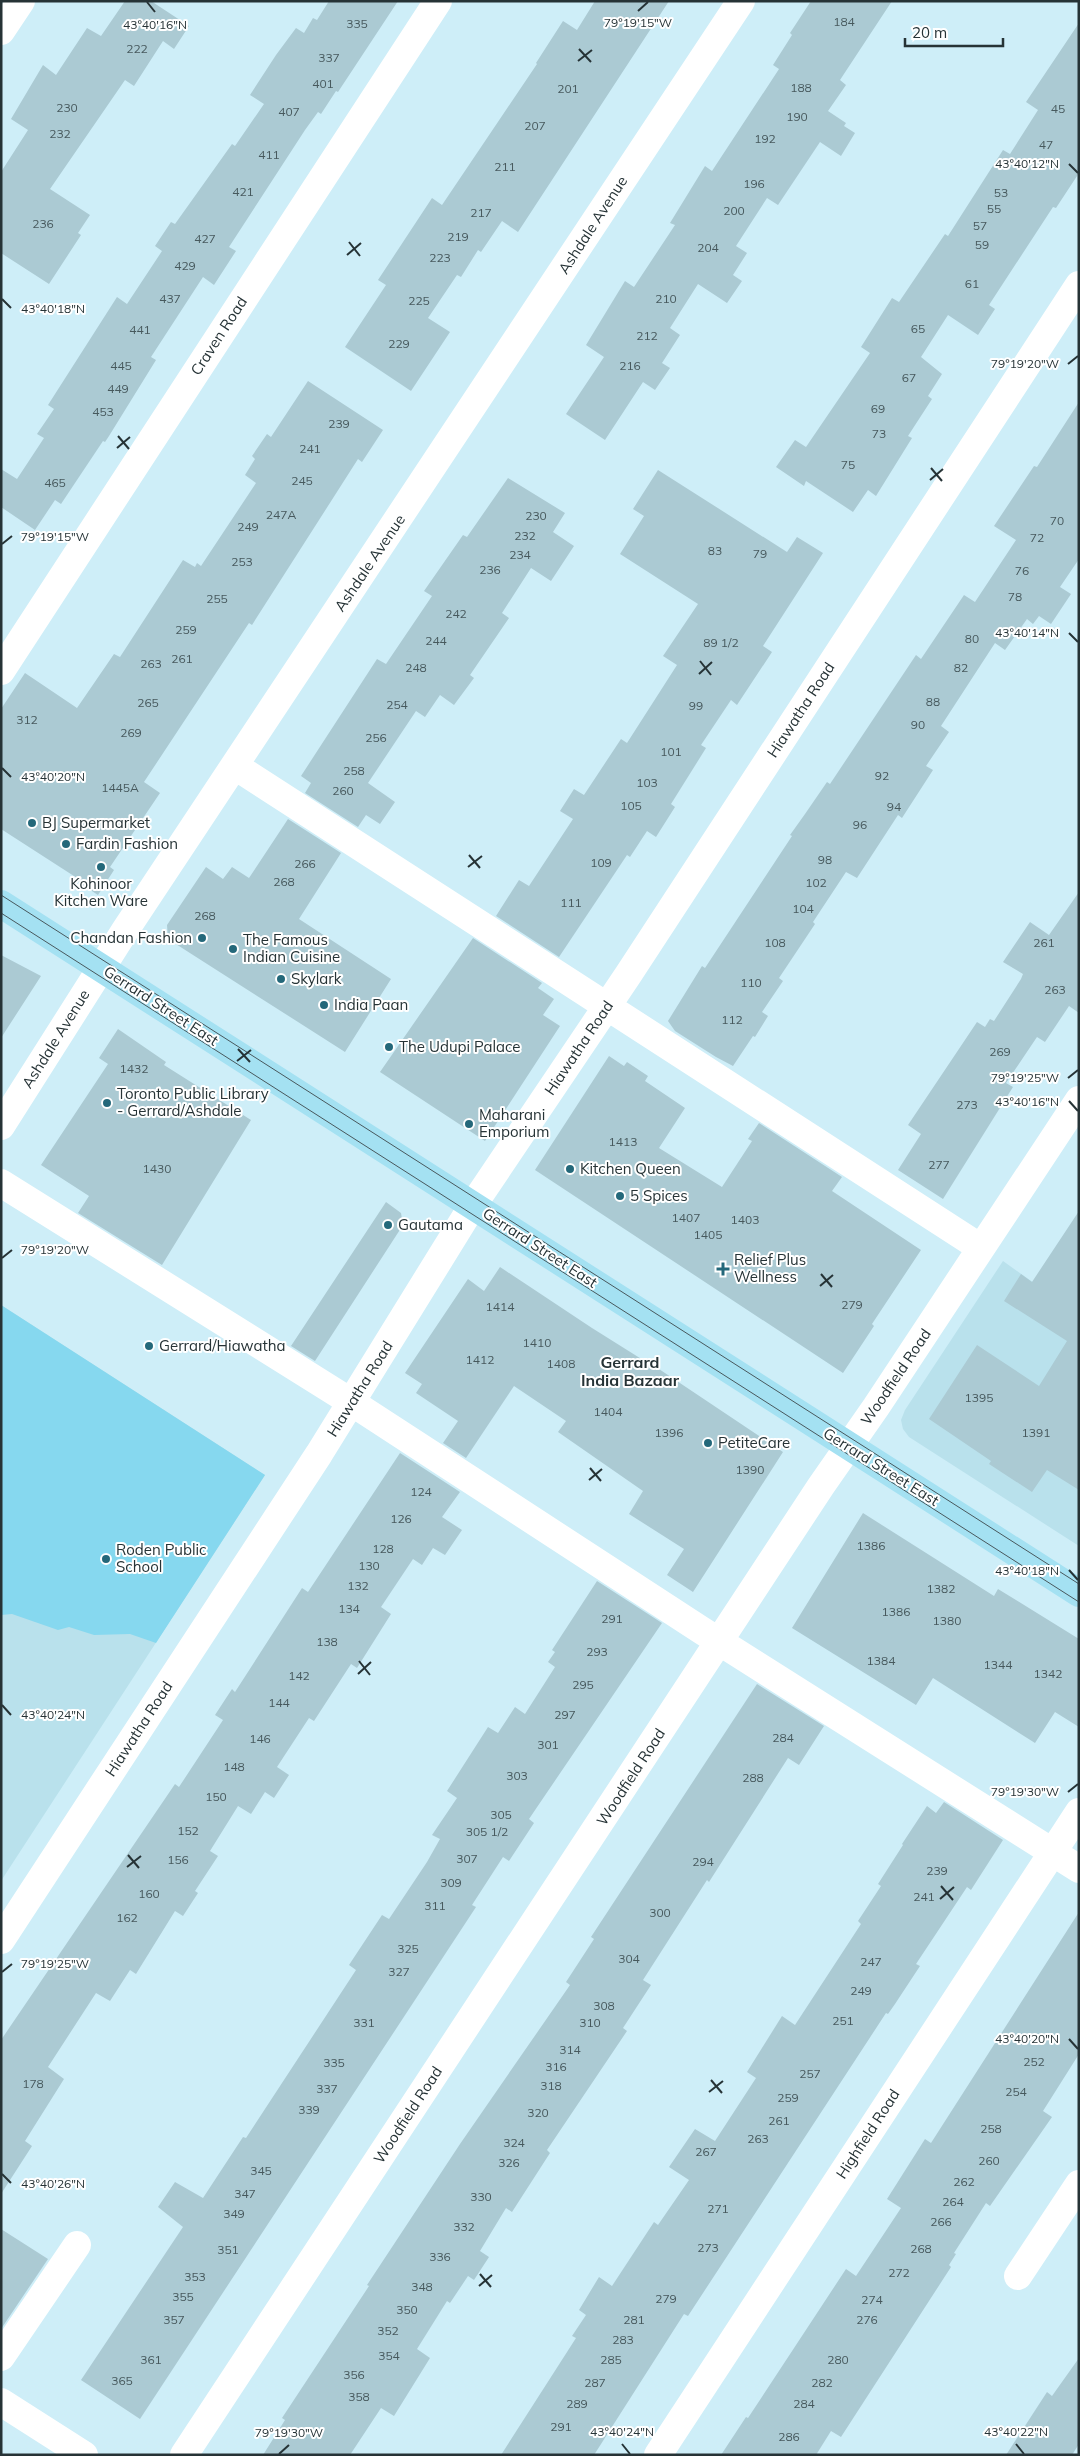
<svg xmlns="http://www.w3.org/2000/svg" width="1080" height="2456" font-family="Mulish,sans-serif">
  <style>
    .built { fill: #b9e1ec }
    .green { fill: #86d8ef }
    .building { fill: #abcad3 }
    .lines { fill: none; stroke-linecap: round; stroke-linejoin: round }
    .minor { stroke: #fff; stroke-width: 28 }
    .major { stroke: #a4e1f2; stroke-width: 28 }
    .tram { stroke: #48585d; stroke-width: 1 }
    .ticks { fill: none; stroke: #263336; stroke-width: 2 }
    .poi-dot { fill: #24687a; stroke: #fff; stroke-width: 2 }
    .labels { text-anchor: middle; stroke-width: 4; stroke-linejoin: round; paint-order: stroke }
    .number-label { font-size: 12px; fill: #47595d }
    .street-label { font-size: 15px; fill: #263336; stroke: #fff }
    .poi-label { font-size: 15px; fill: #263336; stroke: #fff; text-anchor: start }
    .neighbourhood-label { font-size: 16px; font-weight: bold; fill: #263336; stroke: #fff }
    .ticks-label { font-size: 12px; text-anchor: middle; fill: #263336; stroke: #fff; stroke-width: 4; stroke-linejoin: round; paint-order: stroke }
  </style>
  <rect width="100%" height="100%" fill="#ceeef8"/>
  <path class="built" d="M1003,1261L1079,1315V1546L909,1437L903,1429L901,1420L905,1410Z
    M1,1305L265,1475L1,1881Z"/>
  <path class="green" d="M1,1305L265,1475L156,1643L130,1634L94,1635L69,1627L58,1630L12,1614L1,1615Z"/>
  <path class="building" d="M125,1H151L189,26L174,49L163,41L134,86L125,80L50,189L90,215L78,233L81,235L49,284L1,253V172L28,130L11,119L43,65L56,75L87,28L101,36Z
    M329,1H398L338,92L336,91L321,114L318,112L305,130L229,247L236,251L214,285L203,277L151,357L156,360L109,436L105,442L103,441L61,504L55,500L35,530L1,507V469L17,479L44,438L37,434L54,409L48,405L117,297L127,304L162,251L155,246L171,222L175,224L232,144L235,146L264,104L250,95L276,55L296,28L304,33L313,18L317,20Z
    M595,1H669L518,232L502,221L481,252L478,250L461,277L457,275L428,318L450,332L411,391L345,347L386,285L378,280L432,198L442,205L537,64L536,63L563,21L577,30Z
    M811,1H892L840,80L846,85L828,111L846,123L844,126L855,133L841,156L820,142L778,205L767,198L736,246L747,253L733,275L742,281L727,303L698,284L670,328L680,335L662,363L670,368L655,390L643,382L605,440L566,414L604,357L586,345L625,281L634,287L675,225L670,223L705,166L712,171L779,69L773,65L792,35L790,33Z
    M1079,23V173L1056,208L1053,207L989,305L995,309L978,335L948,315L921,357L942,374L928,396L932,399L908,436L912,438L876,496L868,490L853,512L806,481L804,486L776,467L795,440L806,447L870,353L861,347L892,298L899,302L945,234L948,236L1003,150L1010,154L1038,110L1026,102Z
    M308,381L383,430L362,462L358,459L252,625L249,623L144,782L160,793L110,867L114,870L98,895L75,880L77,878L1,829V709L25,673L77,708L114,654L120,657L183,560L195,567L197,563L201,566L256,483L245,475L255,459L252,456L267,434L271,437Z
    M1079,402V559L1060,587L1071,594L1051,624L1039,616L1033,624L1027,619L1005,650L995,643L941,726L949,732L926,766L933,770L902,818L898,815L857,878L846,872L813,922L815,924L779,978L783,981L762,1012L768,1016L755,1037L753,1036L733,1066L716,1057L675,1031L668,1021L702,966L705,968L792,836L790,835L805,814L827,782L830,784L916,655L921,659L964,595L975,602L1016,540L994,526L1034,466L1037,467Z
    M658,470L787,552L797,537L823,553L763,646L772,652L737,705L731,700L701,745L706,748L671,804L675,807L656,837L647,831L630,857L627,855L559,957L496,916L519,880L529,886L573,819L560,811L574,789L584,795L621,739L627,743L677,665L663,656L698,604L620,554L644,516L633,509Z
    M508,478L565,513L553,532L574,546L551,581L531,568L502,613L509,618L470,675L474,678L454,705L440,695L425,717L416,711L368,783L395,802L380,824L366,815L358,827L305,793L311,783L301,776L377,659L386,664L432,596L424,591L463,535L467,537Z
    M288,819L341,853L299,919L391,979L345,1052L168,939L167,925L206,867L223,879L232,867L249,878Z
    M1079,892V1013L1069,1006L1045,1042L1037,1037L1006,1083L1013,1087L943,1199L898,1170L921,1134L908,1125L977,1022L985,1027L990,1019L994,1021L1021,979L1023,974L1003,962L1030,922L1049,935Z
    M473,938L542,983L538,988L554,999L543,1015L560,1026L485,1141L380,1072Z
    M1,955L41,976L1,1038Z
    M118,1029L166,1062L164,1065L251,1120L162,1265L78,1213L89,1196L41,1165L108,1064L99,1058Z
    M609,1056L624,1066L627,1062L648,1076L645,1081L685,1108L659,1148L722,1187L752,1141L748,1139L759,1123L842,1177L832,1191L921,1250L872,1324L874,1326L843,1373L535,1170Z
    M386,1202L401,1213L403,1225L315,1361L291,1346Z
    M1079,1211V1490L1047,1470L1032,1492L989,1464L991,1461L929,1419L977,1345L1039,1386L1067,1341L1004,1301L1021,1274L1032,1282Z
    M500,1267L592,1328L643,1360L644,1359L783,1452L693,1592L667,1575L684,1549L629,1514L643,1491L558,1432L566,1421L514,1386L466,1458L443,1443L458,1421L416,1393L422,1384L405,1373L468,1279L484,1291Z
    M400,1453L460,1492L442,1517L462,1530L445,1555L433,1548L422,1565L413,1559L381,1607L391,1614L357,1668L351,1664L314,1721L309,1718L277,1767L289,1775L274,1798L265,1792L251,1814L238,1806L210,1851L218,1856L195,1891L198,1893L183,1916L175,1911L136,1974L130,1970L110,2001L96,1993L48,2067L64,2079L25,2141L32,2146L1,2194V2040L175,1784L179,1787L223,1720L215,1715L232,1689L235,1692L302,1588L308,1592Z
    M863,1513L994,1596L998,1589L1079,1639V1727L1055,1712L1035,1743L933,1678L916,1705L792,1628Z
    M597,1581L662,1623L529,1819L534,1823L509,1861L503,1857L472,1905L476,1907L140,2419L81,2380L183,2227L158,2207L175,2182L203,2198L243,2137L246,2138L356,1970L349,1965L382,1915L389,1919L427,1862L440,1839L432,1835L457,1798L447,1791L488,1727L498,1733L515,1707L525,1714L555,1667L548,1662L555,1652L552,1650Z
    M757,1684L824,1726L799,1765L788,1758L709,1882L707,1880L643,1980L651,1985L623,2028L627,2031L547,2150L550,2153L512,2212L506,2208L480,2251L489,2257L474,2280L468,2276L450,2303L447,2301L417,2349L430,2358L394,2416L381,2408L350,2455H263L285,2420L282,2418L369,2286L367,2285L460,2144L570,1985L566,1982L594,1939L591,1937Z
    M944,1802L1003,1840L971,1890L967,1887L916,1964L920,1966L895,2004L888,2014L886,2013L688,2316L684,2314L594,2455H501L576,2338L572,2336L586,2315L579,2310L599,2277L612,2286L654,2222L658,2225L689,2180L669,2167L695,2129L715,2141L756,2078L747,2072L782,2016L795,2025L861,1924L858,1921L881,1886L878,1884L903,1845L902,1844L927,1806L936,1813Z
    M1079,1912V2054L1043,2111L1052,2117L990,2206L986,2203L954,2253L956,2254L949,2265L951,2267L841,2437L831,2431L816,2455H721L746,2417L748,2418L846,2269L856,2276L901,2208L887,2199L925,2139L931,2143Z
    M1,2229L48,2259L1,2329Z
    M1079,2358V2444L1072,2455H1006L1047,2392L1052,2396Z"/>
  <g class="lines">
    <path class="minor" d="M1,31L21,1
      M1,671L438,1
      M235,766L981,1248
      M1,1126L126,929L741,1
      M1,1183L351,1402L701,1630L1079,1869
      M1,1940L319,1454L473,1205L628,975L1079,285
      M1018,2276L1079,2184
      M1,2357L77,2245
      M1,2402L84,2455
      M184,2455L821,1486L876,1407L1079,1100
      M658,2455L1079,1812"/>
    <path class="major" d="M1,904L1079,1593"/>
    <path class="tram" d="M1,895L1079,1584
      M1,913L1079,1602"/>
  </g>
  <path class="ticks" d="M147,2L155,12M638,11L648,2M579,49L591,62M578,61L592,50M1069,164L1078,173M349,242L360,256M347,255L361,243M2,299L11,308M1068,364L1078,356M118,436L129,449M117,448L130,437M931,468L942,481M930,480L943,469M2,544L12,536M1069,633L1078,642M700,661L711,675M699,674L712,662M2,768L11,777M469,855L480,868M468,867L482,856M238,1049L250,1062M237,1061L251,1050M1068,1078L1078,1070M1069,1101L1078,1111M2,1258L12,1250M821,1274L832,1287M820,1286L833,1275M590,1468L601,1481M589,1480L602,1469M1069,1570L1078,1580M359,1661L370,1675M358,1674L371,1662M2,1705L11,1715M1068,1792L1078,1784M128,1855L139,1868M127,1867L141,1856M941,1886L953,1900M940,1899L954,1887M2,1972L12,1964M1069,2039L1078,2049M711,2080L722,2093M709,2092L723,2081M2,2174L11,2183M480,2274L491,2287M479,2286L492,2275M622,2444L630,2454M1016,2444L1024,2454M279,2454L289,2445"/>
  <g class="poi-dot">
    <circle cx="32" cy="823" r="5"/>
    <circle cx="66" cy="844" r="5"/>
    <circle cx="101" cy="867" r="5"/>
    <circle cx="202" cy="938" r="5"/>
    <circle cx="233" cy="949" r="5"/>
    <circle cx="281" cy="979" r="5"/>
    <circle cx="324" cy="1005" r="5"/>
    <circle cx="389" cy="1047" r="5"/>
    <circle cx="107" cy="1103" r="5"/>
    <circle cx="469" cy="1124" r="5"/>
    <circle cx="570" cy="1169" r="5"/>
    <circle cx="620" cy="1196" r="5"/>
    <circle cx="388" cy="1225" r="5"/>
    <path d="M720.5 1261.5h5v5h5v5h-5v5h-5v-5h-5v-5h5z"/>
    <circle cx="149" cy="1346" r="5"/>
    <circle cx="708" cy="1443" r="5"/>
    <circle cx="106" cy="1559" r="5"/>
  </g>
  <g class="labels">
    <g class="number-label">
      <text x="844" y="26">184</text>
      <text x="357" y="28">335</text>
      <text x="137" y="53">222</text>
      <text x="329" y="62">337</text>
      <text x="323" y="88">401</text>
      <text x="801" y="92">188</text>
      <text x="568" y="93">201</text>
      <text x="67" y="112">230</text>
      <text x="1058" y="113">45</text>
      <text x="289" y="116">407</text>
      <text x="797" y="121">190</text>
      <text x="535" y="130">207</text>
      <text x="60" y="138">232</text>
      <text x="765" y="143">192</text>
      <text x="1046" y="149">47</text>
      <text x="269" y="159">411</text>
      <text x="505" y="171">211</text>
      <text x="754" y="188">196</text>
      <text x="243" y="196">421</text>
      <text x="1001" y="197">53</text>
      <text x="994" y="213">55</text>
      <text x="734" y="215">200</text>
      <text x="481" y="217">217</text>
      <text x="43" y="228">236</text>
      <text x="980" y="230">57</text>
      <text x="458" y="241">219</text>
      <text x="205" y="243">427</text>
      <text x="982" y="249">59</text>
      <text x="708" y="252">204</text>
      <text x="440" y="262">223</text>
      <text x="185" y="270">429</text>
      <text x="972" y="288">61</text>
      <text x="170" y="303">437</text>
      <text x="666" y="303">210</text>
      <text x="419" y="305">225</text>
      <text x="918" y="333">65</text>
      <text x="140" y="334">441</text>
      <text x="647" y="340">212</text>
      <text x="399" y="348">229</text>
      <text x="121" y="370">445</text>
      <text x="630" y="370">216</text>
      <text x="909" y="382">67</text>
      <text x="118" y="393">449</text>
      <text x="878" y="413">69</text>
      <text x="103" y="416">453</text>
      <text x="339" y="428">239</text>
      <text x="879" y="438">73</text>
      <text x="310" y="453">241</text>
      <text x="848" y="469">75</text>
      <text x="302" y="485">245</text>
      <text x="55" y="487">465</text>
      <text x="281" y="519">247A</text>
      <text x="536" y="520">230</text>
      <text x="1057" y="525">70</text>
      <text x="248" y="531">249</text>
      <text x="525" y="540">232</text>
      <text x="1037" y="542">72</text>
      <text x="715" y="555">83</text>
      <text x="760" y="558">79</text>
      <text x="520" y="559">234</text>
      <text x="242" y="566">253</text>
      <text x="490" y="574">236</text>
      <text x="1022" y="575">76</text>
      <text x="1015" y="601">78</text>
      <text x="217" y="603">255</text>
      <text x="456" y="618">242</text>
      <text x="186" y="634">259</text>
      <text x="972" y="643">80</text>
      <text x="436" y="645">244</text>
      <text x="721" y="647">89 1/2</text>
      <text x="182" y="663">261</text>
      <text x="151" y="668">263</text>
      <text x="416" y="672">248</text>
      <text x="961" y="672">82</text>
      <text x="933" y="706">88</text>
      <text x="148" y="707">265</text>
      <text x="397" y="709">254</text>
      <text x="696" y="710">99</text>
      <text x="27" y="724">312</text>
      <text x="918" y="729">90</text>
      <text x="131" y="737">269</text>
      <text x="376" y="742">256</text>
      <text x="671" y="756">101</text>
      <text x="354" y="775">258</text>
      <text x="882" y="780">92</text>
      <text x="647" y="787">103</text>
      <text x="120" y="792">1445A</text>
      <text x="343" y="795">260</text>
      <text x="631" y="810">105</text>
      <text x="894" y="811">94</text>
      <text x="860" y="829">96</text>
      <text x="825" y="864">98</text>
      <text x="601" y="867">109</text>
      <text x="305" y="868">266</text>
      <text x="284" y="886">268</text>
      <text x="816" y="887">102</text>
      <text x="571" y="907">111</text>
      <text x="803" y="913">104</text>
      <text x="205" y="920">268</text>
      <text x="775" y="947">108</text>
      <text x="1044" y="947">261</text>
      <text x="751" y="987">110</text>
      <text x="1055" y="994">263</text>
      <text x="732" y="1024">112</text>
      <text x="1000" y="1056">269</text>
      <text x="134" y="1073">1432</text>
      <text x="967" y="1109">273</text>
      <text x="623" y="1146">1413</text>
      <text x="939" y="1169">277</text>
      <text x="157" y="1173">1430</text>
      <text x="686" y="1222">1407</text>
      <text x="745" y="1224">1403</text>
      <text x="708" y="1239">1405</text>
      <text x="852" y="1309">279</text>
      <text x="500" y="1311">1414</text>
      <text x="537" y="1347">1410</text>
      <text x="480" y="1364">1412</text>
      <text x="561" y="1368">1408</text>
      <text x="979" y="1402">1395</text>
      <text x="608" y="1416">1404</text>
      <text x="669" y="1437">1396</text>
      <text x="1036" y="1437">1391</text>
      <text x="750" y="1474">1390</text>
      <text x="421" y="1496">124</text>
      <text x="401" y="1523">126</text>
      <text x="871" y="1550">1386</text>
      <text x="383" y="1553">128</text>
      <text x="369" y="1570">130</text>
      <text x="358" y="1590">132</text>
      <text x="941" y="1593">1382</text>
      <text x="349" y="1613">134</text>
      <text x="896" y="1616">1386</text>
      <text x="612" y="1623">291</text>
      <text x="947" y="1625">1380</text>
      <text x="327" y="1646">138</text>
      <text x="597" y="1656">293</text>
      <text x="881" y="1665">1384</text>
      <text x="998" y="1669">1344</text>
      <text x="1048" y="1678">1342</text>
      <text x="299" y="1680">142</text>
      <text x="583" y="1689">295</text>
      <text x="279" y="1707">144</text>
      <text x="565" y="1719">297</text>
      <text x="783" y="1742">284</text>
      <text x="260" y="1743">146</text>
      <text x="548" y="1749">301</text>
      <text x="234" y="1771">148</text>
      <text x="517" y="1780">303</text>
      <text x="753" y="1782">288</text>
      <text x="216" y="1801">150</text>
      <text x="501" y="1819">305</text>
      <text x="188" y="1835">152</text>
      <text x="487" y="1836">305 1/2</text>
      <text x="467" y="1863">307</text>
      <text x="178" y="1864">156</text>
      <text x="703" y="1866">294</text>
      <text x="937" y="1875">239</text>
      <text x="451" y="1887">309</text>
      <text x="149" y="1898">160</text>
      <text x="924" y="1901">241</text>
      <text x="435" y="1910">311</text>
      <text x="660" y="1917">300</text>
      <text x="127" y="1922">162</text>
      <text x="408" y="1953">325</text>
      <text x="629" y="1963">304</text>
      <text x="871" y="1966">247</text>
      <text x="399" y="1976">327</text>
      <text x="861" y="1995">249</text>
      <text x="604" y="2010">308</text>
      <text x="843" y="2025">251</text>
      <text x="364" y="2027">331</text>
      <text x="590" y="2027">310</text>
      <text x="570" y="2054">314</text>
      <text x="1034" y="2066">252</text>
      <text x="334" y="2067">335</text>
      <text x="556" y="2071">316</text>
      <text x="810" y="2078">257</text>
      <text x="33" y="2088">178</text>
      <text x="551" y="2090">318</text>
      <text x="327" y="2093">337</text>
      <text x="1016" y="2096">254</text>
      <text x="788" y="2102">259</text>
      <text x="309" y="2114">339</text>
      <text x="538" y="2117">320</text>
      <text x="779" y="2125">261</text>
      <text x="991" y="2133">258</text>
      <text x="758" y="2143">263</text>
      <text x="514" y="2147">324</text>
      <text x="706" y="2156">267</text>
      <text x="989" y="2165">260</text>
      <text x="509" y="2167">326</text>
      <text x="261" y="2175">345</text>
      <text x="964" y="2186">262</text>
      <text x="245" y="2198">347</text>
      <text x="481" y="2201">330</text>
      <text x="953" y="2206">264</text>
      <text x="718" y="2213">271</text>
      <text x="234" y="2218">349</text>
      <text x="941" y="2226">266</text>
      <text x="464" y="2231">332</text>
      <text x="708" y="2252">273</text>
      <text x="921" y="2253">268</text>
      <text x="228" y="2254">351</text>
      <text x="440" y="2261">336</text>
      <text x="899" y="2277">272</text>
      <text x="195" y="2281">353</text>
      <text x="422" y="2291">348</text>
      <text x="183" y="2301">355</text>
      <text x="666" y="2303">279</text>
      <text x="872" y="2304">274</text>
      <text x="407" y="2314">350</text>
      <text x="174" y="2324">357</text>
      <text x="634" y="2324">281</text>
      <text x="867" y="2324">276</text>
      <text x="388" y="2335">352</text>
      <text x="623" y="2344">283</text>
      <text x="389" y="2360">354</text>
      <text x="151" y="2364">361</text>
      <text x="611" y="2364">285</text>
      <text x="838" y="2364">280</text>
      <text x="354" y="2379">356</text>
      <text x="122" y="2385">365</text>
      <text x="595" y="2387">287</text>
      <text x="822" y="2387">282</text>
      <text x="359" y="2401">358</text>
      <text x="577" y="2408">289</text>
      <text x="804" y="2408">284</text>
      <text x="561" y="2431">291</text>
      <text x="789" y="2441">286</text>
    </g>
    <g class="street-label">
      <text transform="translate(593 225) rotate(-57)" y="5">Ashdale Avenue</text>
      <text transform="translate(219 336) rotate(-57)" y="5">Craven Road</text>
      <text transform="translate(370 563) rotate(-56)" y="5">Ashdale Avenue</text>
      <text transform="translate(801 710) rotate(-57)" y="5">Hiawatha Road</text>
      <text transform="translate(161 1006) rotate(33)" y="5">Gerrard Street East</text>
      <text transform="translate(56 1039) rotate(-58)" y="5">Ashdale Avenue</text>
      <text transform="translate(579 1048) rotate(-56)" y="5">Hiawatha Road</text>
      <text transform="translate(540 1248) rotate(33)" y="5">Gerrard Street East</text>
      <text transform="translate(896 1377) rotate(-56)" y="5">Woodfield Road</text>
      <text transform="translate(360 1389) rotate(-58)" y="5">Hiawatha Road</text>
      <text transform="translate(881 1467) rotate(32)" y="5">Gerrard Street East</text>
      <text transform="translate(139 1729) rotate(-57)" y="5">Hiawatha Road</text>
      <text transform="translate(631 1777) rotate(-57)" y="5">Woodfield Road</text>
      <text transform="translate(408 2115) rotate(-57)" y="5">Woodfield Road</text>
      <text transform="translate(868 2134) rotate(-57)" y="5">Highfield Road</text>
    </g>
    <g class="poi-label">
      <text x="42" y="828">BJ Supermarket</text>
      <text x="76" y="849">Fardin Fashion</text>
      <text x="101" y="889" text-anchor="middle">Kohinoor<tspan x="101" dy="17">Kitchen Ware</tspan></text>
      <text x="192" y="943" text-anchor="end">Chandan Fashion</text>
      <text x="243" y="945">The Famous<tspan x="243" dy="17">Indian Cuisine</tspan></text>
      <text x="291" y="984">Skylark</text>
      <text x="334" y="1010">India Paan</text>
      <text x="399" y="1052">The Udupi Palace</text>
      <text x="117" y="1099">Toronto Public Library<tspan x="117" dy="17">- Gerrard/Ashdale</tspan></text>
      <text x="479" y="1120">Maharani<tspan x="479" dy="17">Emporium</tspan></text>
      <text x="580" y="1174">Kitchen Queen</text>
      <text x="630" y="1201">5 Spices</text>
      <text x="398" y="1230">Gautama</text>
      <text x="734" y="1265">Relief Plus<tspan x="734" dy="17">Wellness</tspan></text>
      <text x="159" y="1351">Gerrard/Hiawatha</text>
      <text x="718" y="1448">PetiteCare</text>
      <text x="116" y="1555">Roden Public<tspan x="116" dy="17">School</tspan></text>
    </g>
    <g class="neighbourhood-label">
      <text x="630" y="1368">Gerrard<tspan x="630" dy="18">India Bazaar</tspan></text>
    </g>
  </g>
  <g class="ticks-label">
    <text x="638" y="27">79°19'15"W</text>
    <text x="155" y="29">43°40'16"N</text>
    <text x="1027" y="168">43°40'12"N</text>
    <text x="53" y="313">43°40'18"N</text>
    <text x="1025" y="368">79°19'20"W</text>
    <text x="55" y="541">79°19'15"W</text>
    <text x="1027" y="637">43°40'14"N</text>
    <text x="53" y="781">43°40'20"N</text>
    <text x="1025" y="1082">79°19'25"W</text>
    <text x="1027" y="1106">43°40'16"N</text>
    <text x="55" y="1254">79°19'20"W</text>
    <text x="1027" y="1575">43°40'18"N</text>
    <text x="53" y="1719">43°40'24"N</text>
    <text x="1025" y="1796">79°19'30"W</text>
    <text x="55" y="1968">79°19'25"W</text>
    <text x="1027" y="2043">43°40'20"N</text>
    <text x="53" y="2188">43°40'26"N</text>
    <text x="622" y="2436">43°40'24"N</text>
    <text x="1016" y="2436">43°40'22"N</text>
    <text x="289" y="2437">79°19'30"W</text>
  </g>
  <rect width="1080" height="2456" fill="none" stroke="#263336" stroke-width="5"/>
  <path d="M905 38v8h98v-8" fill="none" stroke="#263336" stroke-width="2.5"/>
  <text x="912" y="38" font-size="15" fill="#263336" stroke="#ffffff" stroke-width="4" paint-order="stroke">20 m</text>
</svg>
